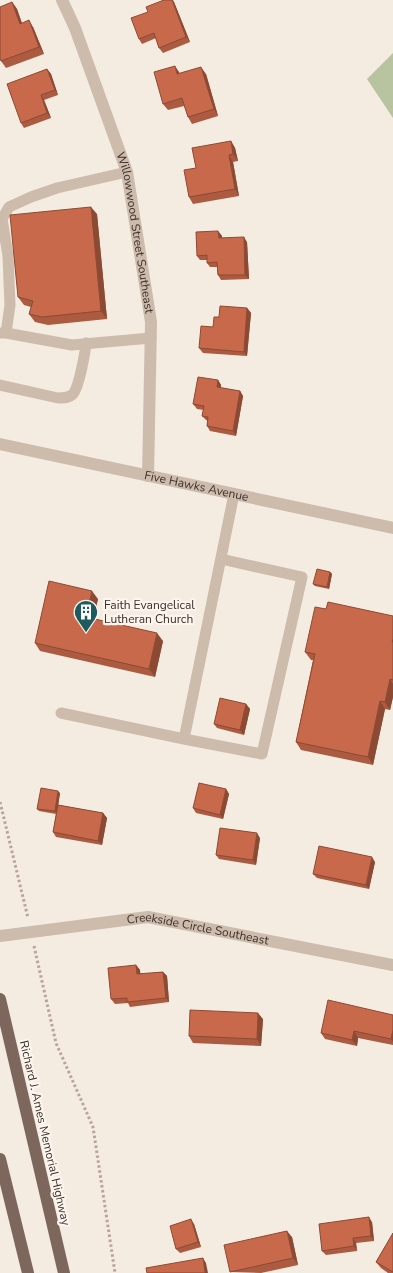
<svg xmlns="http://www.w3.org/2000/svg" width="393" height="1273" font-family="'Nunito Sans',sans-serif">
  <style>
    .green { fill: #b8c4a0 }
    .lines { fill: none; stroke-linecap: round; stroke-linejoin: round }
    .path { stroke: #b9a596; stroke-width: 3; stroke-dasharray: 2.5 2.5; stroke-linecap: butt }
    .lane { stroke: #cdbbac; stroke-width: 11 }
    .street { stroke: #cdbbac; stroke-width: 12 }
    .primary { stroke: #7d675c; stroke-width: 12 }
    .wall { fill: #ac5a40 }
    .shaded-wall { fill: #8c4a34 }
    .building { fill: #c8694b; stroke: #8c4a34 }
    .labels { text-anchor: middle; stroke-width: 4.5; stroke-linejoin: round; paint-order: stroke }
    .street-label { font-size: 12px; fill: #3b302b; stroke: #fbf5ee }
    .poi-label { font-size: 12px; fill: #3b302b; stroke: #fbf5ee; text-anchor: start }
  </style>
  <rect width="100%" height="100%" fill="#f4ebe1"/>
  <path class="green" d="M393,53V118L367,79Z"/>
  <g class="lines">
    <path class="path" d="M0,802L28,918
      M34,946L56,1043L93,1127L115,1273"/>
    <path class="lane" d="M0,333H6L10,305L8,256L2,219L9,207L31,197L57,188L127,172
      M6,333L72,345L151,338
      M0,385L58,398C64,398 69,398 73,394C79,387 85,354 86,343
      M61,713L184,739L234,494
      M184,739L262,754L302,577L221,559"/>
    <g class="street">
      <path id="s1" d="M62,0L75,28L127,172L151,322L148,476"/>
      <path id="s2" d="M0,444L393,528"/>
      <path id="s3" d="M0,936L148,917L393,965"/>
    </g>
    <path class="primary" d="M0,999L64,1273
      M0,1159L28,1273"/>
  </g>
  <path class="wall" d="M164,0H173L174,2L190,42L163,53L159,48L156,38L142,44L139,39L148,12Z
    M12,2L17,9L22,23L33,27L44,54L6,68L1,61Z
    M47,69L51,74L58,95L44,100L51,118L24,128L21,123Z
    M179,72V74H206L218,116L192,124L188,117L184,106L168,110L163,104Z
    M231,141L235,148L238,161L233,162L239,196L193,204L189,197L196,168Z
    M97,214L107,319L48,325L35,322L29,314L31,307L24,305L18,297Z
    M218,231L222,236V238L247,242L249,279L221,280L218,275L217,267H210L207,263V260H200L197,256Z
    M247,308L251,313L247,356L203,353L199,348L219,317Z
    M218,380L221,385V388L240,391L243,396L236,436L210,431L207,426L208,421L206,420L202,416L204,410L197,409L193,404Z
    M330,572L332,574L329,589L315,586L313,584Z
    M98,599L93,619L163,641L155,677L40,651L35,643Z
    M326,609L393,616V697L390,710L385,709L373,765L301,750L296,742L313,660H311L305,652Z
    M246,704L250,709L244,735L217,728L214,724Z
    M226,789L229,794L223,819L196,813L193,808Z
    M60,793L58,805L103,813L107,818L102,845L56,837L53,832L56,814L39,811L37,809Z
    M260,838L256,865L219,859L216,855Z
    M375,862L369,889L317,878L313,874Z
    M136,965L140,970V974L163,972L167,976L169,1002L130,1007L128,1003L115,1004L111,999Z
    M393,1015V1045L358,1038L357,1046L325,1039L321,1033Z
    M263,1019L261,1046L193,1043L189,1036Z
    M372,1222L374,1241L356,1243L357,1251L326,1255L322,1251Z
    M194,1224L201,1247L180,1253L176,1249Z
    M393,1233V1273H388L381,1268L376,1262Z
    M292,1237L298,1265L261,1273L230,1272Z"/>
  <path class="shaded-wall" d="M172,0L174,2L190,42L186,37Z
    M12,2L17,9L24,30L20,24Z
    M29,20L33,27L44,54L39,47Z
    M175,66L179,72L182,81L177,74Z
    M201,67L206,74L218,116L214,109Z
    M47,69L51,74L58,95L55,90Z
    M41,95L44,100L51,118L47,113Z
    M231,141L235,148L238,161L233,154Z
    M229,155L233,162L239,196L235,189Z
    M91,207L97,214L107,319L101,311Z
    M218,231L222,236V243L219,238Z
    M244,237L247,242L249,279L245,275Z
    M247,308L251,313L247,356L244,352Z
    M218,380L221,385L220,392L217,387Z
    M240,391L243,396L236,436L233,431Z
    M330,572L332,574L329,589L327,587Z
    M92,591L98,599L92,625L86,617Z
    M157,633L163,641L155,677L149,669Z
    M390,679L393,684V697L390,710L385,702Z
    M380,701L385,709L373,765L368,757Z
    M246,704L250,709L244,735L240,730Z
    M226,789L229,794L223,819L220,815Z
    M58,791L60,793L57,814L55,811Z
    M103,813L107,818L102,845L98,841Z
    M257,833L260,838L256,865L253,860Z
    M372,857L375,862L369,889L366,885Z
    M136,965L140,970L141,979L137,974Z
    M163,972L167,976L169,1002L166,998Z
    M258,1013L263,1019L261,1046L257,1039Z
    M393,1030V1042L391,1039Z
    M354,1031L358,1038L357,1046L352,1040Z
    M369,1217L372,1222L374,1241L371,1236Z
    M191,1219L194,1224L201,1247L198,1242Z
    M287,1231L292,1237L298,1265L293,1258Z
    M353,1238L356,1243L357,1251L354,1246Z
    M203,1258L206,1263L208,1273H205Z"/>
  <path class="building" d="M164,0H172L186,37L159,48L154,33L139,39L131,18L148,12L146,7Z
    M12,2L20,24L29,20L39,47L1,61L0,58V7Z
    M175,66L177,74L201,67L214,109L188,117L182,98L163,104L154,72Z
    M47,69L55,90L41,95L47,113L21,123L7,84Z
    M231,141L233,154L229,155L235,189L189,197L184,170L196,168L192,148Z
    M91,207L101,311L42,317L29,314L33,301L18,297L10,215Z
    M218,231L219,238L244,237L245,275H218L217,262L207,263V255L197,256L196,232Z
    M220,306L247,308L244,352L199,348L201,326L213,327L214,317H219Z
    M198,377L218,380L217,387L240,391L233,431L207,426L208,417L202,416L204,406L193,404Z
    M317,569L330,572L327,587L313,584Z
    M49,581L92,591L86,617L157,633L149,669L35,643Z
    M328,602L393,616V639L392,642H393V680L390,679L385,702L380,701L368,757L296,742L315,654L305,652L315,607L326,609Z
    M220,698L246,704L240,730L214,724Z
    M199,783L226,789L220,815L193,808Z
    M41,788L58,791L55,811L37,809Z
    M58,805L103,813L98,841L53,832Z
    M220,828L257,833L253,860L216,855Z
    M319,846L372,857L366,885L313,874Z
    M136,965L137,974L163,972L166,998L127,1002V998L111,999L108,968Z
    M328,1000L393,1015V1030L391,1039L354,1031L352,1040L321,1033Z
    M190,1010L258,1013L257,1039L189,1036Z
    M369,1217L371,1236L353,1238L354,1246L322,1251L319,1224Z
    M191,1219L198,1242L176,1249L170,1226Z
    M287,1231L293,1258L230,1272L224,1245Z
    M393,1233V1272L376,1262Z
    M203,1258L205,1273H147L146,1268Z"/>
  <defs>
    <g id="building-pin" transform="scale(1.25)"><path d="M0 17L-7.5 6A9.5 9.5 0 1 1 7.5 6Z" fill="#1f5a5e" stroke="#fbf5ee"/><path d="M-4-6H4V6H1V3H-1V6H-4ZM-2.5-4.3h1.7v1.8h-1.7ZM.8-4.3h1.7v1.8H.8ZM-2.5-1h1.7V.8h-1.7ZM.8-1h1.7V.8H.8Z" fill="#fff"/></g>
  </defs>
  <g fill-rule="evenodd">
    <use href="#building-pin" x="86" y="612"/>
  </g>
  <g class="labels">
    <g class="street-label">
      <text dy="4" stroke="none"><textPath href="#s1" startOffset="245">Willowwood Street Southeast</textPath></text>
      <text dy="4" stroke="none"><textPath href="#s2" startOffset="201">Five Hawks Avenue</textPath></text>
      <text dy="4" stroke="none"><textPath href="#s3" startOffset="200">Creekside Circle Southeast</textPath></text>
      <text transform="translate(45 1133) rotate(77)" y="4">Richard J. Ames Memorial Highway</text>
    </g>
    <g class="poi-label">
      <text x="104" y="609">Faith Evangelical<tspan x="104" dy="14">Lutheran Church</tspan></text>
    </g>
  </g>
</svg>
